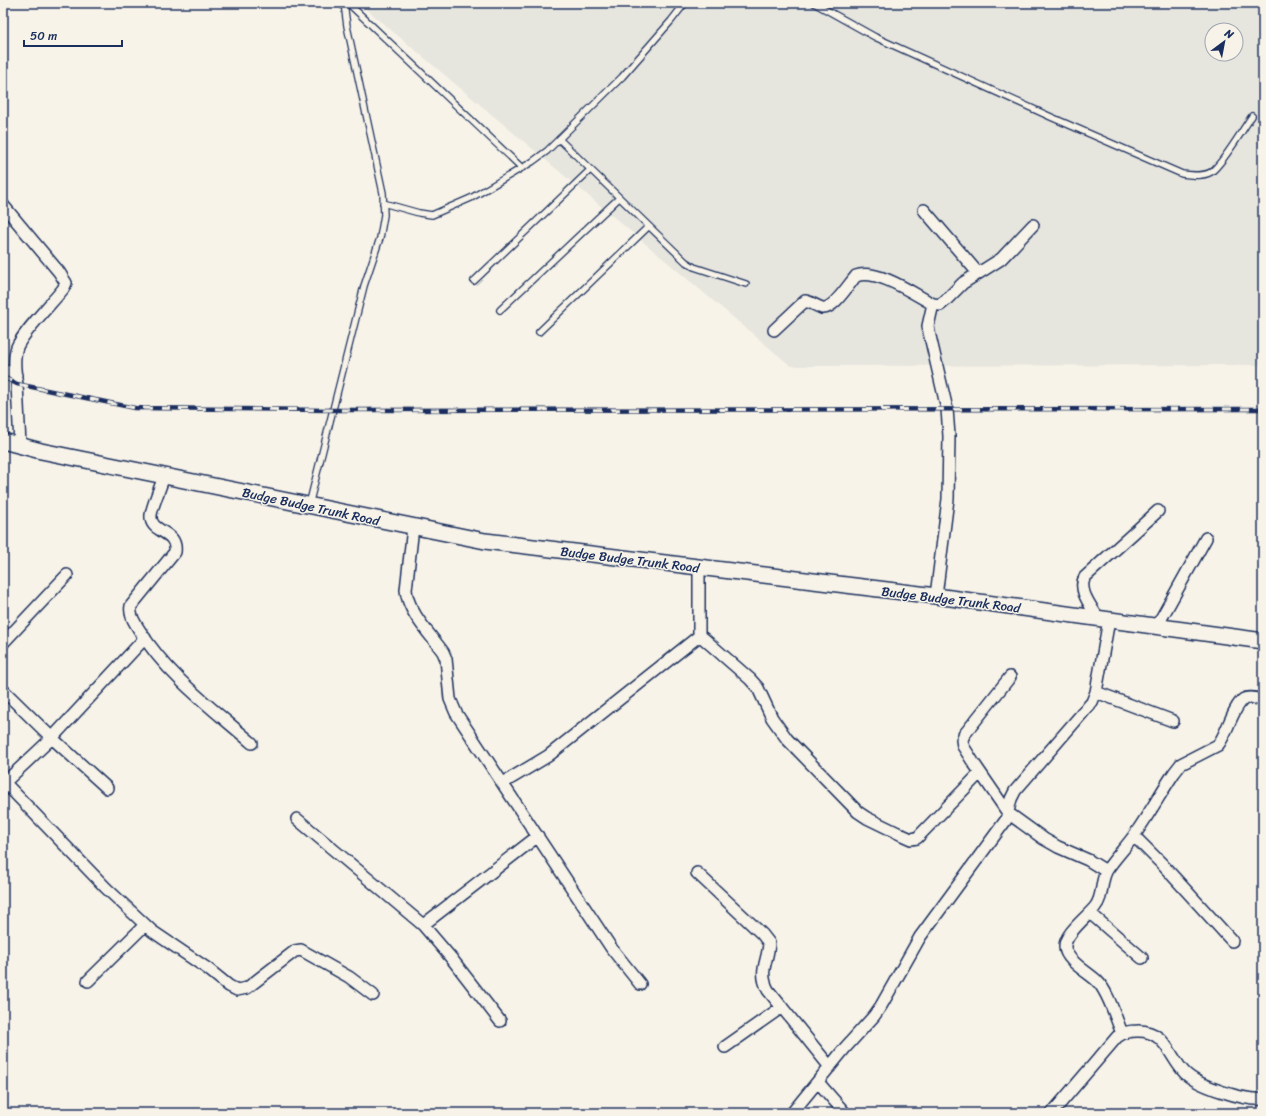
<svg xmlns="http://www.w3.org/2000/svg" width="1266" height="1116" font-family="Sriracha,sans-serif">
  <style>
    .built { fill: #e6e5de; fill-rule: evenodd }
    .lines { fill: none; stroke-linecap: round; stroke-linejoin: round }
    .lane-casing { stroke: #1b2f5e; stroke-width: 8 }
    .street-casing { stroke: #1b2f5e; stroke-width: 14 }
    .secondary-casing { stroke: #1b2f5e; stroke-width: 18 }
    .lane { stroke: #f7f3e8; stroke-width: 5.5 }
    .street { stroke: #f7f3e8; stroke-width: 11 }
    .secondary { stroke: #f7f3e8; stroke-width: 15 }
    .rail-casing { stroke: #1b2f5e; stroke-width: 4.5 }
    .rail { stroke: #f7f3e8; stroke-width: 3; stroke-dasharray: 9; stroke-linecap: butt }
    .labels { text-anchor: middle; stroke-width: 3; stroke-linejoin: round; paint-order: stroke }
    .street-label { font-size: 13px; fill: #1b2f5e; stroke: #f7f3e8 }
  </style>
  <rect width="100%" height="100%" fill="#f7f3e8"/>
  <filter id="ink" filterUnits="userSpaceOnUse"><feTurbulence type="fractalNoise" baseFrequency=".025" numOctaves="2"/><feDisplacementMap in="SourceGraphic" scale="8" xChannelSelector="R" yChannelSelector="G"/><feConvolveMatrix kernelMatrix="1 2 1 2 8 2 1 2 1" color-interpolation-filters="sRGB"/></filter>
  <g filter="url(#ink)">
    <path class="built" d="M359,3H1263V365L791,366ZM1212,30H1236V54H1212Z"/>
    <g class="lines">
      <g class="lane-casing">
        <path id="lane" d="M348,3L522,168
          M814,3L875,37L1051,117L1182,174C1191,175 1203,177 1211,172C1222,165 1243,129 1252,116
          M559,139L686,262L694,267L746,284
          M383,203L419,213L432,215L471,198L532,162L547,151L622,77L671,21L685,3
          M474,281L590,170
          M500,310L619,198
          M539,332L648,227
          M309,505L364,286L380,238L384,215L383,193L347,26L344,3"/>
      </g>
      <g class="street-casing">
        <path id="street" d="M3,205L59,272L66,283L63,289C52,303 23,332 17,347C13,358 15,373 17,384L20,445
          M924,210L978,273
          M933,304L928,326L929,332L947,409L949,436L948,499L936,596
          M774,330L805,301C811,302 816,306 822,308C833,310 849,284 856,276C877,268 914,294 933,304L940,305L946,300L963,283L1001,259L1033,225
          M3,370L16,375
          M164,476C161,486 152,506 151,515C149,534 178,529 175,552L131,606C129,615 135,623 140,631C168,676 212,708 252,743
          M413,527L406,590C408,612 430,634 443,652L446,659L450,699L456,713L612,949L640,984
          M1098,618C1092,607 1077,590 1085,577L1158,511
          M1157,626L1206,538
          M699,636V567
          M3,643L67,575
          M1010,677L964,735L962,740L963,746L973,762L1008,813L1044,839L1058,847L1088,860L1106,871
          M3,690L52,738L107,788
          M1096,692L1173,721
          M5,783L106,888L152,931L208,969L229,986L237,990L247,988L295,951L301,950L349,977L373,995
          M503,783L548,756L699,636L703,638L750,679L758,688L772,718L787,739L858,812L867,818L902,835L911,839L917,838L980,773
          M3,784L52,738L145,638
          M297,819L423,925L452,959L500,1021
          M1134,836L1162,864L1232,941
          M697,873L762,934L769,943C768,962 758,971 768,990L830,1067
          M1090,913L1142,958
          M423,925L538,836
          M88,981L145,925
          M1122,1033C1116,1019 1108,991 1097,981C1089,973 1065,960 1065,947C1064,934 1087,917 1095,907C1104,896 1100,881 1107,870C1115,858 1125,848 1133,837C1148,816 1160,794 1174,773L1181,764L1218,745C1227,734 1233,706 1244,699C1249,696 1258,699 1263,700
          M725,1047L782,1007
          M818,1082L845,1113
          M792,1113L845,1048L874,1016L881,1006L920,937L1006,820L1011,799L1015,791L1092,702L1096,692L1109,620
          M1052,1113L1117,1037C1124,1032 1129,1031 1137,1031C1166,1030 1169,1057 1185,1073C1198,1086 1245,1101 1263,1099"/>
      </g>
      <g class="secondary-casing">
        <path id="secondary" d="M3,441L41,451L485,541L936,596L1263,641"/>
      </g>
      <use href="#lane" class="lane"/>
      <use href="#street" class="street"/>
      <use href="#secondary" class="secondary"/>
      <g class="rail-casing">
        <path id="rail" d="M3,377L17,384L135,408L334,410L1263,409"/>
      </g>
      <use href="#rail" class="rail"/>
    </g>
  </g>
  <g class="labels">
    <g class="street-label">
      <text transform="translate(311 506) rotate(12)" y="5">Budge Budge Trunk Road</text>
      <text transform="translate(630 559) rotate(7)" y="5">Budge Budge Trunk Road</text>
      <text transform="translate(951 599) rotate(7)" y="5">Budge Budge Trunk Road</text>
    </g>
  </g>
  <rect width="1266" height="1116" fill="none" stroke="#f7f3e8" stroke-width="16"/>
  <rect x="8" y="8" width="1250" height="1100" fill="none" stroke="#1b2f5e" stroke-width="1.5" filter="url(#ink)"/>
  <g transform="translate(1224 42) rotate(32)"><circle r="19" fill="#f7f3e8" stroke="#9fa5b1"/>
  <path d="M0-3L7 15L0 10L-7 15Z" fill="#1b2f5e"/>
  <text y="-6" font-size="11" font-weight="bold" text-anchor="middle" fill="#1b2f5e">N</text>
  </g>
  <path d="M24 40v6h98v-6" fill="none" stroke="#1b2f5e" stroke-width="2"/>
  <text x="30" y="40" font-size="12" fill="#1b2f5e" stroke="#f7f3e8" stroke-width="3" paint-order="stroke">50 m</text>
</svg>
